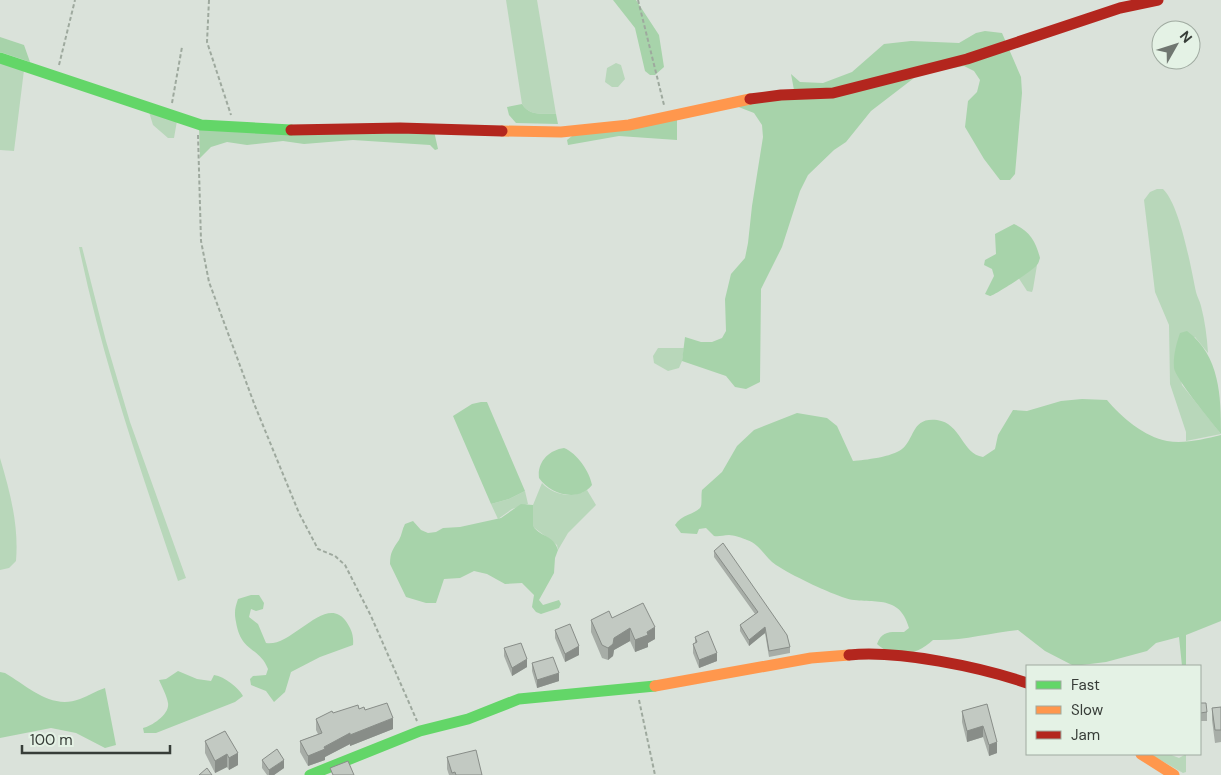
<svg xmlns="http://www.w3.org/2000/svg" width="1221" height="775" font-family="'DM Sans',sans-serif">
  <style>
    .green { fill: #b8d7ba }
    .forest { fill: #a7d3aa }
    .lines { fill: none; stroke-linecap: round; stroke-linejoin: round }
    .path { stroke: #9ea99e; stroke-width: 2; stroke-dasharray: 4 2.5; stroke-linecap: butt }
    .fast { stroke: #63d668; stroke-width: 11 }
    .slow { stroke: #ff974d; stroke-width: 11 }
    .jam { stroke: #b3261e; stroke-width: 11 }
    .wall { fill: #a7ada7 }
    .shaded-wall { fill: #888d88 }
    .building { fill: #c2c9c2; stroke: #888d88 }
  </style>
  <rect width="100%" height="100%" fill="#dae2da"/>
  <path class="green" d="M506,0H537L556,114C543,113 530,117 522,104Z
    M0,61L24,70L14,151L0,150Z
    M616,63L621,65L625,79L618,87H612L605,82L607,68Z
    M149,112L177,121L174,138H168L153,125Z
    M1157,189H1163C1180,205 1191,268 1196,292C1197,297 1200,301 1201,306C1205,321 1207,337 1208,353L1195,337L1175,351L1182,385L1221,434L1186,441V432L1170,384L1169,325L1155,292L1144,200L1150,192Z
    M79,247H82L106,341L130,422L186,578L178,581C141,471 103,362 79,247Z
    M1037,265L1033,289L1032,292L1027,291L1018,277Z
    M658,348H684L682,361L679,368L668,371L654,363L653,356Z
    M0,458C10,492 19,525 16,561L9,568L0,570Z
    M542,483C553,495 572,499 587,490L596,505L568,533L558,550L557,545L532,526L533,505Z
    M525,491L528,504L512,509L498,519L491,504L509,499Z
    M1150,754H1169L1179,758L1186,754V772L1183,773Z"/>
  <path class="forest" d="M613,0H636L659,35L664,67L655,75H650L645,71L635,28Z
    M985,31L1002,33L1021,77L1022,93L1015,174L1010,180H1000L984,159L965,127L968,101L977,92L980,80L974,71L964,66L838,89L794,90L791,74L800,82L823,83L852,72L884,44L911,41L959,43L976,33Z
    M0,37L24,45L30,62L0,52Z
    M914,78L871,111L846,142L834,150L808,175L800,191L782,247L761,289L760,382L746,389L735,387L726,376L682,361L685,337L701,342H712L722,338L726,331L725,299L731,274L745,258L748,243L752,206L763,137L762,125L754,113L736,106Z
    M522,104C530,117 543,113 556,114L558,124L516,123L509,115L507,107Z
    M677,117V140L619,136L568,145L567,140L572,136Z
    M199,126L434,131L438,149L435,150L430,145L353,140L304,144L283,141L247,145L227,142L211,147L200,158Z
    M1014,224C1030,231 1036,242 1040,258C1039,260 1039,263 1037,265C1035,269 995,295 990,296L985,294L994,276L992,269L984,265L985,260L996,254L995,234Z
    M1187,331C1220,356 1221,396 1221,434C1212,423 1175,378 1174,368C1173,357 1176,344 1180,333Z
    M1082,399L1107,400C1121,417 1145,437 1167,441C1185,444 1204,439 1221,435V621L1186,635V666H1182L1179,637L1156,643L1147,651L1106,662L1074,666L1045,651L1018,630C989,633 963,641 933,640C917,655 895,660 877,644C882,630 891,632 904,632L909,628C899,590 867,607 842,597C823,590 793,576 776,565C765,558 760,544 747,540C743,538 733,535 729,535C723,535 719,537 714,536L706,528L699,529L697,534L681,533L675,525C681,514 698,514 701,506C702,502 701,495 702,490L722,472L737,446L754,430L797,413L827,418L837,426L853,461C865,460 892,457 902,449C915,439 911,417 937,420C961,423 962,454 983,457L995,449L998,435L1013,410L1027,411L1061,401Z
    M481,402H487L525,491L509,499L491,504L453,416L472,404Z
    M564,448C577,453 590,472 592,485C578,503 550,494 539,478C537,462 549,450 564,448Z
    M521,504L533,505V526C540,537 554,535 558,550L555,558L554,573L539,600L543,605L559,600L561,604L559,608L541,614L536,612L532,607L534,595L522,583L505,584L487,574L474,571L460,578L444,579L436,603H426L406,597L390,564C390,552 393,549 399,540C402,535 402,529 405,524L413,521L421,530L428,533L436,532L443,528L460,527L501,518Z
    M251,595H259L264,603L263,609L256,611L251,609L249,617L258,624L266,643C291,648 325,594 345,620C351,628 354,635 353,645L320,657L291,672L285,692L274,702L266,691L251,685L250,679L253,676L266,675L268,669C259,646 241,653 236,622C234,612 235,608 238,599Z
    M178,671L197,679L211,681L214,675C225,677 238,687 243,696L235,702L156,733H144L143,728C152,726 170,714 168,703C167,696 162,687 159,680L166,679Z
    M0,672L5,673C29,687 51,710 80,699C88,696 96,691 105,688L116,745L105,748L76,733L51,728L0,738Z"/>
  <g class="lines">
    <path class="path" d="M209,0L207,42L231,115
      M638,0L664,105
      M59,65L75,0
      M172,103L182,47
      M198,135L201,241L209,282L255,406L299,513L318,549L335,556L345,565L371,616L417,721
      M639,700L655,775"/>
    <path class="fast" d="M0,58L201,125L291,130
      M310,775L420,731L468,719L519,699L655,686"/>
    <path class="slow" d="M502,131L561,132L629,125L750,99
      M655,686L811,658L849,655
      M1141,754L1174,775"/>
    <path class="jam" d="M750,99L781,95L833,93L967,59L1120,8L1158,0
      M291,130L400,128L502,131
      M849,655C899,650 980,667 1027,683"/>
  </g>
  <path class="wall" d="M714,551L790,647V653L769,657L765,633L749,646L740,631V625L755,614L714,557Z
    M612,618L655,639L648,643V647L635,652L630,641L614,650L613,656L608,660L602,658L591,632V620Z
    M555,630L579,655L565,662L555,638Z
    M695,637L717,661L699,668L693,653V644L695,643Z
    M504,648L527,667L512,676L504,656Z
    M532,663L559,681L537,688L532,671Z
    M1200,703L1207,712V721H1200Z
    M987,704L997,753L989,756L983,737L967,742L962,722V711Z
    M1221,707V742L1215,743L1212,720V708Z
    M359,709L365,710L393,729L350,746V744L325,757V760L308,766L300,752V741L318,734L316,730V719Z
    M225,731L238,765L229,770L227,767L215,773L205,753V741Z
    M447,757L482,775H449L447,769Z
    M262,760L284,768L274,775H267L262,768Z"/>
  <path class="shaded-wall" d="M655,627V639L648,643V647L635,652V640L647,632Z
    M765,627V633L749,646V640Z
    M630,628V641L614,650L613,656L608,660V648L614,638Z
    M579,646V655L565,662V654Z
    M717,653V661L699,668V660Z
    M527,659V667L512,676V668Z
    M559,673V681L537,688V680Z
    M393,718V729L350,746V735Z
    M983,726V737L967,742V731Z
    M350,733V744L325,757V760L308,766V756Z
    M997,742V753L989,756V745Z
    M238,753V765L229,770V758Z
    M227,754V767L215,773V761Z
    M284,760V768L274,775H269V770Z"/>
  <path class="building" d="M723,543L787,635L790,647L769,651L765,627L749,640L740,625L758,612L714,551Z
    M643,603L655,627L647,632L648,635L635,640L630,628L614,638L613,644L608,648L602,645L591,620L609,611L612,618Z
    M570,624L579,646L565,654L555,630Z
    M708,631L717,653L699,660L693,644L697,642L695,637Z
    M521,643L527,659L512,668L504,648Z
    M553,657L559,673L537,680L532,663Z
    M387,703L393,718L350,735V733L324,747L325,749L308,756L300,741L322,733L316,719L332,711L333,713L358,705L359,709L364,707L365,710Z
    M1200,703H1206L1207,712L1200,713Z
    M987,704L997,742L989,745L983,726L967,731L962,711Z
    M1221,707V730H1215L1212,708Z
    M225,731L238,753L229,758L227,754L215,761L205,741Z
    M277,749L284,760L269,770L262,760Z
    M476,750L482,775H456L455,772L452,773L447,757Z
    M348,761L354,775H333L330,768Z
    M207,768L212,775H199Z"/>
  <rect x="1026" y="665" width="175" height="90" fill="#e4f2e5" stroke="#9faaa0"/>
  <rect x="1036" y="681" width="25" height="8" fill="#63d668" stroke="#9faaa0"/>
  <text x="1071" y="690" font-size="15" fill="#373d38">Fast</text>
  <rect x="1036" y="706" width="25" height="8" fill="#ff974d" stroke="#9faaa0"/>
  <text x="1071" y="715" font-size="15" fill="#373d38">Slow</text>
  <rect x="1036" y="731" width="25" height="8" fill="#b3261e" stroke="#9faaa0"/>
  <text x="1071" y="740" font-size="15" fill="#373d38">Jam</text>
  <g transform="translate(1176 45) rotate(51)"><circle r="24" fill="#e4f2e5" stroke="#9faaa0"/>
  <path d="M0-4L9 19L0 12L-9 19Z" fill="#707771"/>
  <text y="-8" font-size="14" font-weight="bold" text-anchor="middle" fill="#373d38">N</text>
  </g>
  <path d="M22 745v8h148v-8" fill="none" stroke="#373d38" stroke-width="2.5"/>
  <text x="30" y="745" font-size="15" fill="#373d38" stroke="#e4f2e5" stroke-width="4" paint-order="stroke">100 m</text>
</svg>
